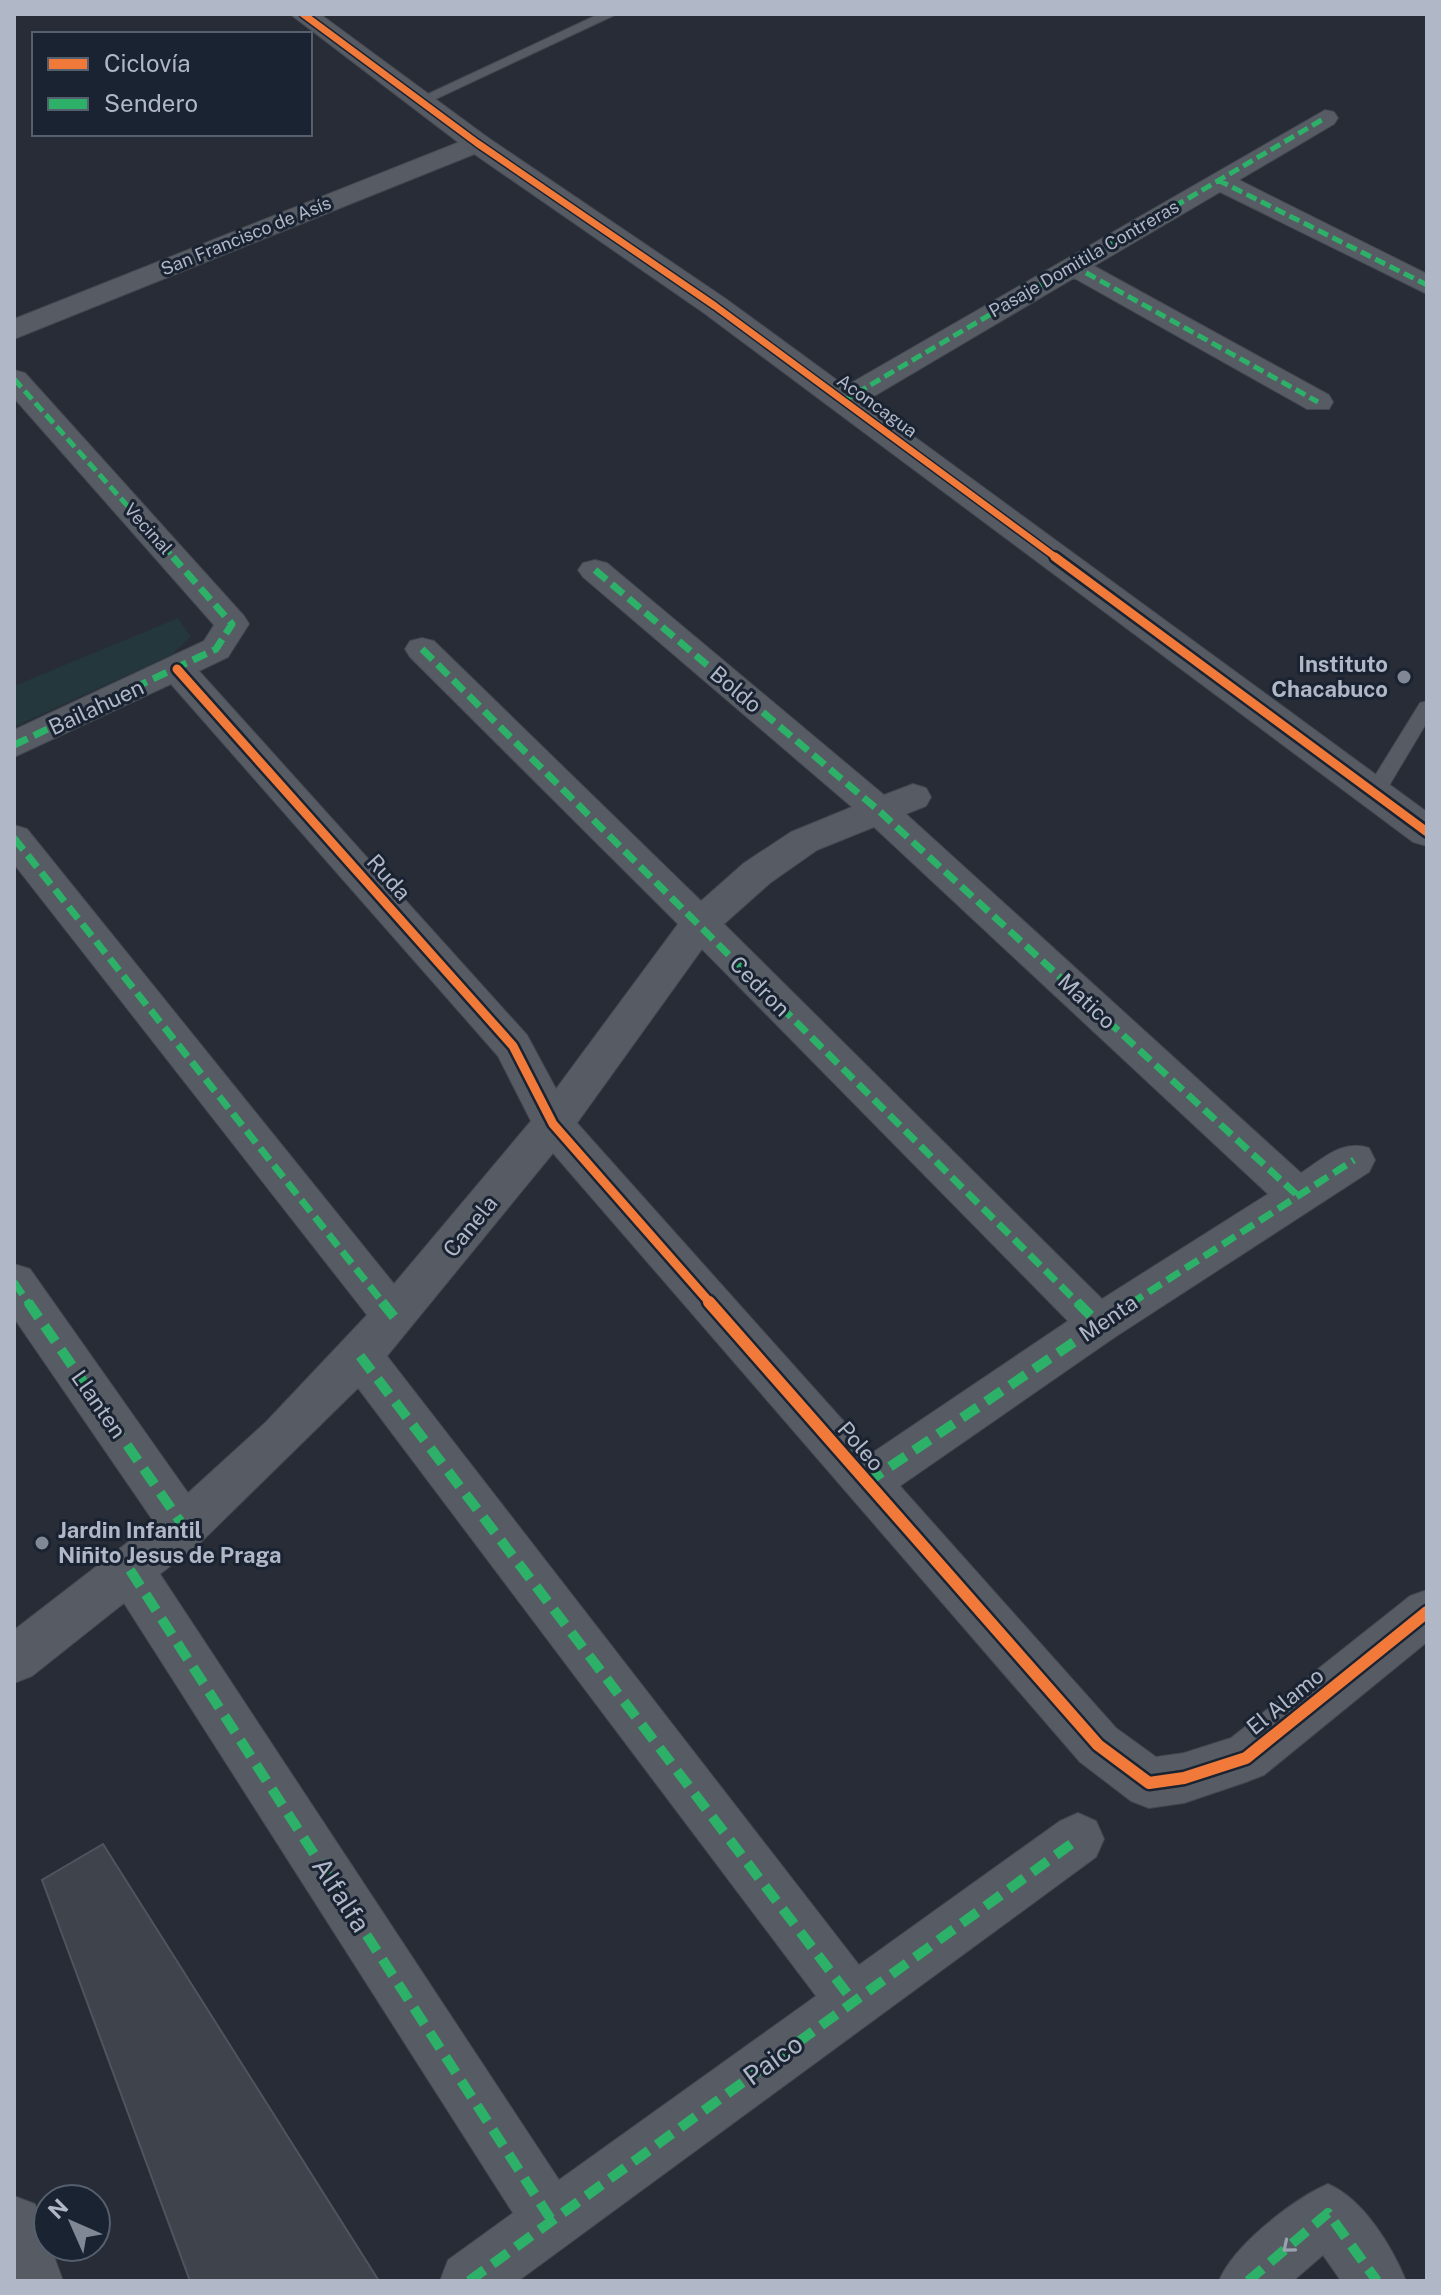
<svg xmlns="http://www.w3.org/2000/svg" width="1441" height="2295" font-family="'Public Sans',sans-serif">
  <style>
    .green { fill: #24373c }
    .building { fill: #3f434c; stroke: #4f545e; stroke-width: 2 }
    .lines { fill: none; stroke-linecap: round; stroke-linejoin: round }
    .lane-casing { stroke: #43474f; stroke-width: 2 }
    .street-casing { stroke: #43474f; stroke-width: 2 }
    .secondary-casing { stroke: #43474f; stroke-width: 2 }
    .lane { fill: #575b64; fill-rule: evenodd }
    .street { fill: #575b64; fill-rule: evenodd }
    .secondary { fill: #565a62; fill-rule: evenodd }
    .quiet-far2 { stroke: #2db169; stroke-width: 5; stroke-dasharray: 11 5; stroke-linecap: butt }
    .quiet-far1 { stroke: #2db169; stroke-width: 7; stroke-dasharray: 15 7; stroke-linecap: butt }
    .quiet { stroke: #2db169; stroke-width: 10; stroke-dasharray: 19 10; stroke-linecap: butt }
    .cycleway-far2-casing { stroke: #1a2331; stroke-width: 10 }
    .cycleway-far1-casing { stroke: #1a2331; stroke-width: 14 }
    .cycleway-casing { stroke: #1a2331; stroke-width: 17 }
    .cycleway-far2 { stroke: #f17a3a; stroke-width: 7 }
    .cycleway-far1 { stroke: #f17a3a; stroke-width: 9 }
    .cycleway { stroke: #f17a3a; stroke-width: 12 }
    .oneway { stroke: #9aa1af }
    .poi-dot { fill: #808795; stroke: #1a2331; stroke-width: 3 }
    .labels { text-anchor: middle; stroke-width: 6; stroke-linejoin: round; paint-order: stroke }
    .far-street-label { font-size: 18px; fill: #b0b8c8; stroke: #1a2331 }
    .poi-label { font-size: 22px; font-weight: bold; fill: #b0b8c8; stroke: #1a2331; text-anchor: end }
    .street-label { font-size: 22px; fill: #b0b8c8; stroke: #1a2331 }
    .near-street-label { font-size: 26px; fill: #b0b8c8; stroke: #1a2331 }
  </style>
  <rect width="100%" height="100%" fill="#272c36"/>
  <path class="green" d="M178,618L191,637L171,655L14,727V686Z"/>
  <path class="building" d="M103,1844L379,2281H190L42,1880Z"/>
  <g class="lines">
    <g class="lane-casing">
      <path id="lane" d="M599,14H617L425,104L413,101Z
        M1427,701V722L1387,789L1371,797L1364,795L1361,790L1373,779L1420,703Z"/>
    </g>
    <g class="street-casing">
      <path id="street" d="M1325,110L1334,112L1338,118L1334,124L1239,180L1427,274V294L1220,192L1094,266L1329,395L1333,402L1329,409H1307L1074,278L854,408H832L828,401L832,394Z
        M477,135L487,137L491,143L487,149L14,339V319Z
        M14,370L25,373L244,616L249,624L228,657L199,671L527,1035L556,1089L678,924L410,657L405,649L410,641L422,638L434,641L701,901L744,863L791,832L852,807L583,577L578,570L583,563L595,560L607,563L884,795L913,784L926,788L931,797L926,806L906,814L1301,1173C1323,1159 1342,1139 1369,1148L1375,1160L1369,1172L1115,1337L900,1486L1116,1728L1156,1757L1184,1753L1231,1738L1410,1596L1427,1590V1642L1264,1775L1246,1782L1184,1803L1149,1808L1131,1801L1080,1762L553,1153L387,1356L859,1965L1060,1821L1078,1813L1096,1821L1104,1839L1096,1857L518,2281H440L448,2260L513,2213L124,1603L32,1676L14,1683V1630L154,1522L14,1318V1264L30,1269L188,1493L266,1422L367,1315L14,864V825L27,829L394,1284L531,1121L498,1056L171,684L14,757V730L204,641L214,625L14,398ZM874,827L1268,1194L1102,1299L724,924L770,883L817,850ZM702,949L1068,1321L872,1453L577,1123ZM358,1388L816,1996L559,2180L160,1574L201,1542Z
        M1328,2184C1363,2199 1392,2246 1406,2281H1341L1323,2255L1293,2281H1219C1233,2246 1293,2199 1328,2184Z
        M14,2196L35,2204L63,2281H14Z"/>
    </g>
    <g class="secondary-casing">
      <path id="secondary" d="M290,14H320L487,137L726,299L1427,812V846L1413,842L704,313L467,149Z"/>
    </g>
    <use href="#lane" class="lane"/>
    <use href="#street" class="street"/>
    <use href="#secondary" class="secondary"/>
    <path class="quiet-far2" d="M1218,180L1427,285
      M1072,265L1318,402
      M14,379L175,559
      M843,401L1325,118"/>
    <path class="quiet-far1" d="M595,570L877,809L1296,1194
      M422,649L1079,1304
      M14,745L216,649L232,624L173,557
      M14,838L384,1304
      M14,1282L29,1304
      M1130,1304L1354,1160"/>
    <path class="quiet" d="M28,1302L184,1527
      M382,1302L395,1318
      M1077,1302L1099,1324
      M360,1356L853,2001
      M866,1483L1133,1302
      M130,1570L552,2221
      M469,2281L1078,1839
      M1248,2281L1328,2213L1377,2281"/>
    <g class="cycleway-far2-casing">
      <path id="cycleway-far2" d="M303,14L477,143L715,306L1058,559"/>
    </g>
    <g class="cycleway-far1-casing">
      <path id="cycleway-far1" d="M1055,557L1427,832
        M177,669L513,1046L553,1124L711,1304"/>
    </g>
    <g class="cycleway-casing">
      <path id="cycleway" d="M709,1302L1098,1745L1149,1783L1184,1778L1246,1758L1427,1612"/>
    </g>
    <use href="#cycleway-far2" class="cycleway-far2"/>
    <use href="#cycleway-far1" class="cycleway-far1"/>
    <use href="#cycleway" class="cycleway"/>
  </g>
  <defs><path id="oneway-chevron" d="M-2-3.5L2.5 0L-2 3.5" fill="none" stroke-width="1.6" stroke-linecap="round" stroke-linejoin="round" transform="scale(2)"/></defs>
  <use class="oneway" href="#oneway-chevron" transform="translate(1288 2247) rotate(140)"/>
  <g class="poi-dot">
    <circle cx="1404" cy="677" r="8"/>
    <circle cx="42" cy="1543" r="8"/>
  </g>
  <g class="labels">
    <g class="far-street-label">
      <text transform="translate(246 236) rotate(-22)" y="6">San Francisco de Asís</text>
      <text transform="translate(1084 259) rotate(-30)" y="6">Pasaje Domitila Contreras</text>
      <text transform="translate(877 406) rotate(36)" y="6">Aconcagua</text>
      <text transform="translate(148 529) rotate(48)" y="6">Vecinal</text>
    </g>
    <g class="poi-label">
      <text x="1388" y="672">Instituto<tspan x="1388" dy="25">Chacabuco</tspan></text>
      <text x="58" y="1538" text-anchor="start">Jardin Infantil<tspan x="58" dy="25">Niñito Jesus de Praga</tspan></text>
    </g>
    <g class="street-label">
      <text transform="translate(736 689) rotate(40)" y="8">Boldo</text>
      <text transform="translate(96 707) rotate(-25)" y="8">Bailahuen</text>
      <text transform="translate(389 877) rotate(48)" y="8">Ruda</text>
      <text transform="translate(760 986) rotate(45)" y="8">Cedron</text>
      <text transform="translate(1087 1001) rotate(43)" y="8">Matico</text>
      <text transform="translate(470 1226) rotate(-51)" y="8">Canela</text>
      <text transform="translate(1108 1318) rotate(-34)" y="8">Menta</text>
      <text transform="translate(99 1404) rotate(55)" y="8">Llanten</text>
      <text transform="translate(861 1446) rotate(49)" y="8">Poleo</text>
      <text transform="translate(1285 1701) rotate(-39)" y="8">El Alamo</text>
    </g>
    <g class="near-street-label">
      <text transform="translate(341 1895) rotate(57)" y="9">Alfalfa</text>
      <text transform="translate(773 2060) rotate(-36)" y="9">Paico</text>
    </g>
  </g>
  <rect width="1441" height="2295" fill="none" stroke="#b0b8c8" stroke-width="32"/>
  <rect x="32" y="32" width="280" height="104" fill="#1a2331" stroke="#565f6d" stroke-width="2"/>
  <rect x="48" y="58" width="40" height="12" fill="#f17a3a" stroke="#565f6d" stroke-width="2"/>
  <text x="104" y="72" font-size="24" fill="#b0b8c8">Ciclovía</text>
  <rect x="48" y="98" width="40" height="12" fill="#2db169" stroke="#565f6d" stroke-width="2"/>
  <text x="104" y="112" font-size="24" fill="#b0b8c8">Sendero</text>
  <g transform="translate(72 2223) rotate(315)"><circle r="38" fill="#1a2331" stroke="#565f6d" stroke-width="2"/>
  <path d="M0-6L14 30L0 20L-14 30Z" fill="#808795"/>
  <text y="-12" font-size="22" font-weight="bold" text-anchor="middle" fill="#b0b8c8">N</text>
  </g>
</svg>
